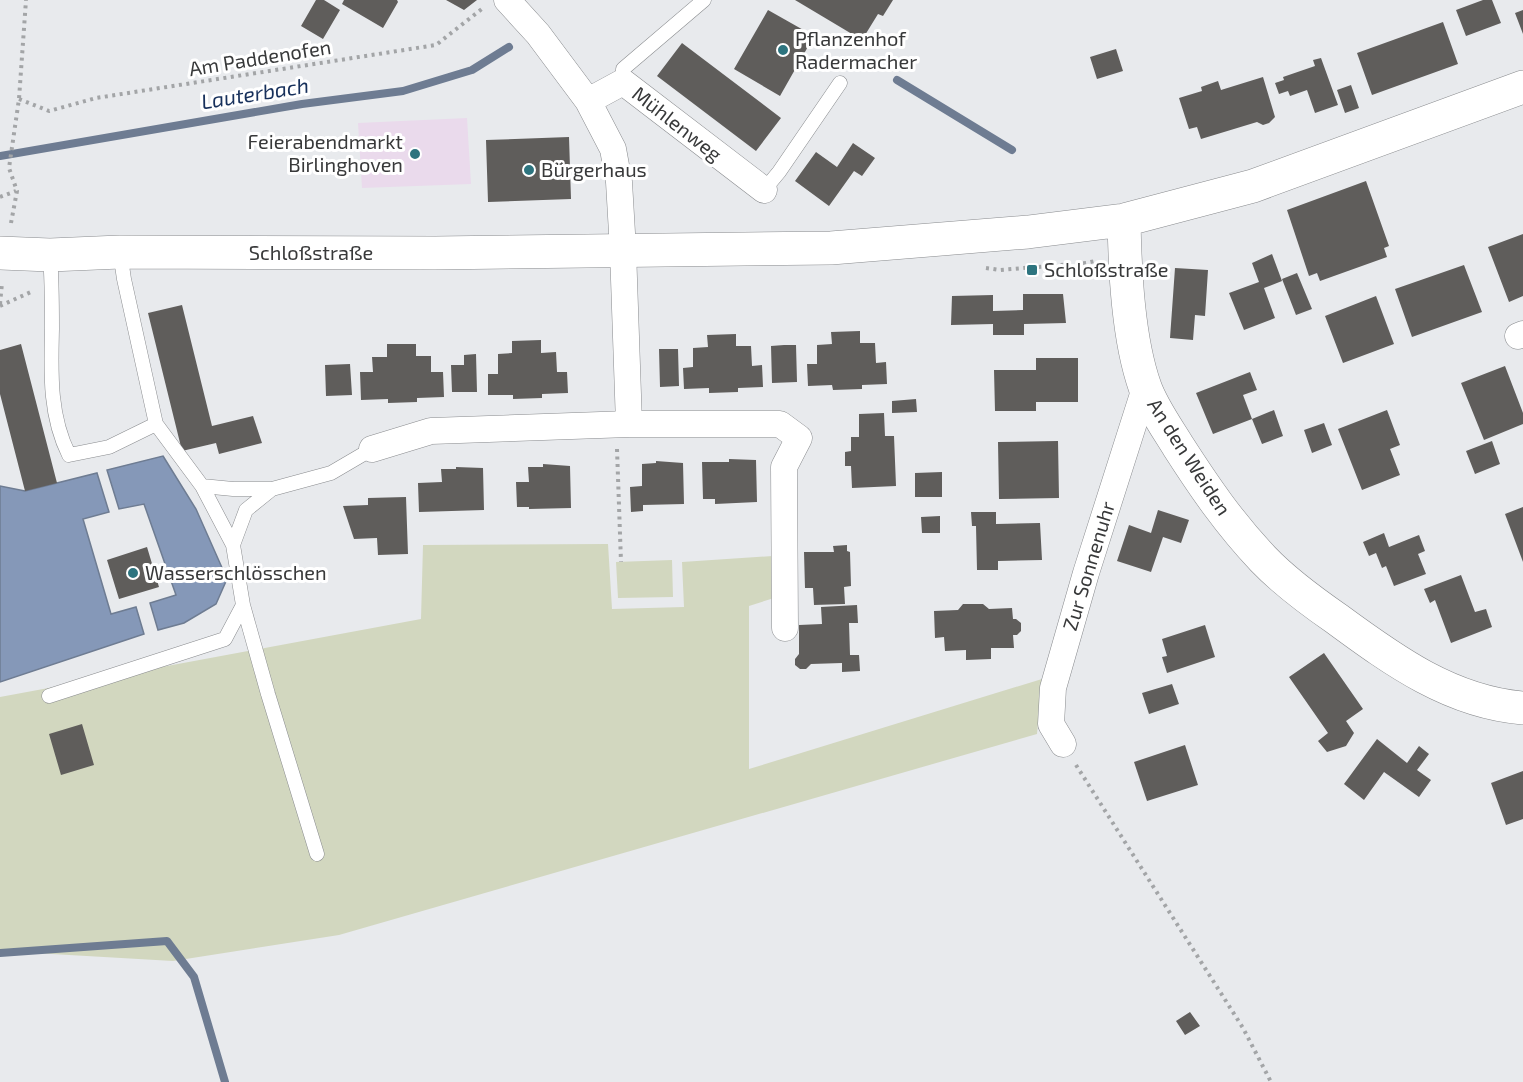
<svg xmlns="http://www.w3.org/2000/svg" width="1523" height="1082" font-family="'Exo 2',sans-serif">
  <style>
    .commercial { fill: #eadaec }
    .green { fill: #d2d7bf }
    .water { fill: #8598b8; stroke: #6e7c92; stroke-width: 1.5 }
    .lines { fill: none; stroke-linecap: round; stroke-linejoin: round }
    .stream { stroke: #6e7c92; stroke-width: 8 }
    .building { fill: #5f5d5b }
    .lane-casing { stroke: #898b8e; stroke-width: 15 }
    .street-casing { stroke: #898b8e; stroke-width: 27 }
    .secondary-casing { stroke: #898b8e; stroke-width: 34 }
    .path { stroke: #a3a5a7; stroke-width: 4; stroke-dasharray: 3 4.5; stroke-linecap: butt }
    .lane { stroke: #fff; stroke-width: 14 }
    .street { stroke: #fff; stroke-width: 26 }
    .secondary { stroke: #fff; stroke-width: 33 }
    .poi-dot { fill: #2d747f; stroke: #fff; stroke-width: 2 }
    .labels { text-anchor: middle; stroke-width: 6; stroke-linejoin: round; paint-order: stroke }
    .poi-label { font-size: 20px; fill: #38393a; stroke: #fff; text-anchor: start }
    .street-label { font-size: 20px; fill: #38393a; stroke: #fff }
    .water-label { font-size: 21px; font-style: italic; fill: #17305b; stroke: #fff }
  </style>
  <rect width="100%" height="100%" fill="#e8eaed"/>
  <path class="commercial" d="M467,118L471,184L362,188L358,123Z"/>
  <path class="green" d="M608,544L612,609L684,607L682,562L773,556L774,598L749,606V769L1042,679L1037,734L339,935L173,961L0,951V697L421,619L423,545Z
    M672,560L673,597L618,598L616,562Z"/>
  <path class="water" d="M163,456L196,509L227,579L216,604L184,623L158,630L150,603L176,595L144,504L119,509L107,470Z
    M97,473L109,512L83,519L111,614L136,607L144,634L0,682V486L25,491Z"/>
  <g class="lines">
    <path class="stream" d="M897,80L1012,150
      M0,156L302,104L403,91L472,70L509,47
      M0,953L167,941L194,977L225,1082"/>
  </g>
  <path class="building" d="M316,0H324L340,10L323,39L301,26Z
    M344,0H397L398,2L383,28L342,4Z
    M446,0H477L464,10Z
    M795,0H893L883,16L878,14L862,40Z
    M1483,0H1492L1501,23L1466,36L1456,10Z
    M768,10L814,36L780,96L734,69Z
    M1523,10V34L1515,13Z
    M1443,22L1458,64L1372,95L1357,53Z
    M682,43L781,118L756,151L657,76Z
    M1116,49L1123,71L1097,79L1090,57Z
    M1321,58L1338,105L1315,113L1307,90L1290,96L1288,91L1279,94L1275,83L1284,80L1283,77L1315,66L1313,60Z
    M1263,77L1275,117L1269,123L1263,125L1257,122L1201,139L1197,127L1189,129L1179,98L1202,91L1201,87L1218,81L1221,90Z
    M1351,85L1359,108L1345,113L1337,90Z
    M569,137L571,199L488,202L486,140Z
    M853,143L875,158L862,176L854,171L829,206L795,181L816,152L837,167Z
    M1366,181L1389,246L1384,248L1387,257L1320,281L1317,273L1309,276L1287,210Z
    M1523,234V296L1509,302L1488,247Z
    M1272,254L1282,281L1264,288L1275,318L1244,330L1229,293L1259,282L1252,263Z
    M1464,265L1482,312L1412,337L1395,289Z
    M1175,268L1208,270L1205,316L1195,315L1193,340L1170,338Z
    M1297,273L1312,309L1296,315L1282,279Z
    M1023,294H1063L1066,323L1024,324V335H993V324L951,325L952,296L993,295V311L1023,310Z
    M1376,296L1394,344L1343,363L1325,316Z
    M182,305L212,426L253,416L262,443L219,454L216,443L182,451L148,313Z
    M860,331V343H875L876,363L886,362L887,384L862,385V389L833,390L832,385L808,386L807,364H817V345L832,344L831,332Z
    M736,334V346H751L752,366L762,365L763,387L738,388V392L709,393V388L684,389L683,368L693,367V348L708,347L707,335Z
    M541,340V353L556,352L557,372H567L568,393L542,394V398L513,399V395H488V374H498V354L512,353V341Z
    M21,344L57,483L25,491L0,394V350Z
    M387,344H416V356H431V372H443L444,397L417,398V402L388,403V399L361,400L360,372H373L372,357H387Z
    M784,345H796L797,382L772,383L771,346Z
    M659,349H678L679,386L660,387Z
    M476,354L477,392H452L451,365H464V355Z
    M1036,358H1078V402H1036V411H995L994,370H1036Z
    M350,364L352,395L326,396L325,365Z
    M1505,366L1523,413V424L1484,440L1461,383Z
    M1250,372L1257,390L1243,395L1252,419L1213,434L1196,393Z
    M916,399L917,412L892,413V401Z
    M1274,410L1283,436L1262,444L1252,419Z
    M1387,410L1400,445L1390,449L1400,475L1362,490L1338,429Z
    M884,413L885,436H894L896,486L852,488L851,466H845V452L851,451V437H859V414Z
    M1324,423L1332,445L1312,453L1304,430Z
    M1058,441L1059,498L999,499L998,442Z
    M1492,441L1500,464L1475,474L1466,451Z
    M729,459L756,460L757,502L715,504V499H703L702,462H729Z
    M656,461L683,463L684,504L643,505V511L631,512L630,487L642,486V464L656,463Z
    M543,464L570,466L571,508L529,509V507H517L516,482H529L528,467H543Z
    M456,467L483,468L484,510L419,512L418,483L442,482L441,469H456Z
    M942,472V497H915V473Z
    M406,497L408,554L378,555L377,538L354,539L343,506L368,505V498Z
    M1523,507V562L1505,514Z
    M1158,510L1189,520L1181,543L1163,537L1151,572L1117,561L1129,525L1151,533Z
    M971,512H996V524L1040,523L1042,560L998,561V570H977L976,526H972Z
    M940,516V533H922L921,517Z
    M1384,533L1389,547L1419,535L1425,551L1418,554L1426,574L1394,586L1386,566L1382,568L1376,553L1369,556L1363,542Z
    M847,545V551L850,552L851,586L844,587L845,604L814,605L813,588H805L804,552H834L833,546Z
    M147,547L159,587L119,599L107,560Z
    M1461,575L1475,612L1486,609L1492,627L1451,643L1435,600L1430,603L1424,589Z
    M963,604H983L989,609L1012,608L1013,619H1016L1021,623V631L1017,635H1013L1014,648H991V659L966,660V650L945,651L944,637L935,638L934,611L958,610Z
    M857,605L858,623H849L850,655H859L860,671L842,672V663L811,664L806,669H800L795,665V659L799,654V625L822,624L821,607Z
    M1205,625L1215,657L1167,673L1162,657L1167,656L1162,639Z
    M1324,653L1363,709L1346,721L1354,733L1346,746L1327,752L1318,741L1328,733L1289,677Z
    M1172,684L1179,704L1149,714L1142,693Z
    M82,724L94,765L61,775L49,734Z
    M1377,739L1407,763L1419,746L1429,754L1417,770L1431,780L1419,797L1384,772L1364,800L1344,784Z
    M1185,745L1198,785L1147,801L1134,762Z
    M1523,771V819L1506,825L1491,783Z
    M1190,1012L1200,1026L1185,1035L1176,1021Z"/>
  <g class="lines">
    <g class="lane-casing">
      <path id="lane" d="M623,82V69L704,0
        M764,190L779,172L840,83
        M50,255C52,280 52,304 52,329C51,372 49,415 69,455L109,447L156,424L124,279L120,252
        M156,424L202,486L233,545L243,605L268,694L317,854
        M202,486L233,489H272
        M233,545L246,510L272,489L331,473L372,449
        M49,696L225,639L243,605"/>
    </g>
    <g class="street-casing">
      <path id="street" d="M507,0L538,34L588,101L613,149L619,182L623,250L629,424
        M588,101L623,82L764,190
        M1518,336L1523,334
        M372,449L431,431L629,424H780L799,438L784,467L785,628
        M1063,744L1051,724L1053,688L1086,573L1145,388"/>
    </g>
    <g class="secondary-casing">
      <path id="secondary" d="M1124,220C1125,271 1128,339 1145,387C1152,407 1167,428 1178,446C1205,488 1229,523 1263,559C1285,582 1311,601 1337,619C1394,661 1451,702 1523,708
        M0,253L50,255L120,252L435,253L831,248L1028,232L1124,220L1253,186L1523,87"/>
    </g>
    <path class="path" d="M19,99L49,111L96,98L436,45L483,8
      M0,197L16,191
      M11,223L17,191L9,168L19,99L26,0
      M986,268L1000,270L1086,263L1095,261
      M0,304L2,283
      M0,306L33,291
      M617,449L621,562
      M1076,765L1243,1028L1271,1082"/>
    <use href="#lane" class="lane"/>
    <use href="#street" class="street"/>
    <use href="#secondary" class="secondary"/>
  </g>
  <g class="poi-dot">
    <circle cx="783" cy="50" r="6"/>
    <circle cx="415" cy="154" r="6"/>
    <circle cx="529" cy="170" r="6"/>
    <rect x="1026" y="264" width="12" height="12" rx="3"/>
    <circle cx="133" cy="573" r="6"/>
  </g>
  <g class="labels">
    <g class="poi-label">
      <text x="795" y="46">Pflanzenhof<tspan x="795" dy="23">Radermacher</tspan></text>
      <text x="403" y="149" text-anchor="end">Feierabendmarkt<tspan x="403" dy="23">Birlinghoven</tspan></text>
      <text x="541" y="177">Bürgerhaus</text>
      <text x="1044" y="277">Schloßstraße</text>
      <text x="145" y="580">Wasserschlösschen</text>
    </g>
    <g class="street-label">
      <text transform="translate(260 58) rotate(-9)" y="7">Am Paddenofen</text>
      <text transform="translate(677 124) rotate(38)" y="7">Mühlenweg</text>
      <text x="311" y="260">Schloßstraße</text>
      <text transform="translate(1189 457) rotate(57)" y="7">An den Weiden</text>
      <text transform="translate(1089 566) rotate(-73)" y="7">Zur Sonnenuhr</text>
    </g>
    <g class="water-label">
      <text transform="translate(255 94) rotate(-9)" y="7">Lauterbach</text>
    </g>
  </g>
</svg>
